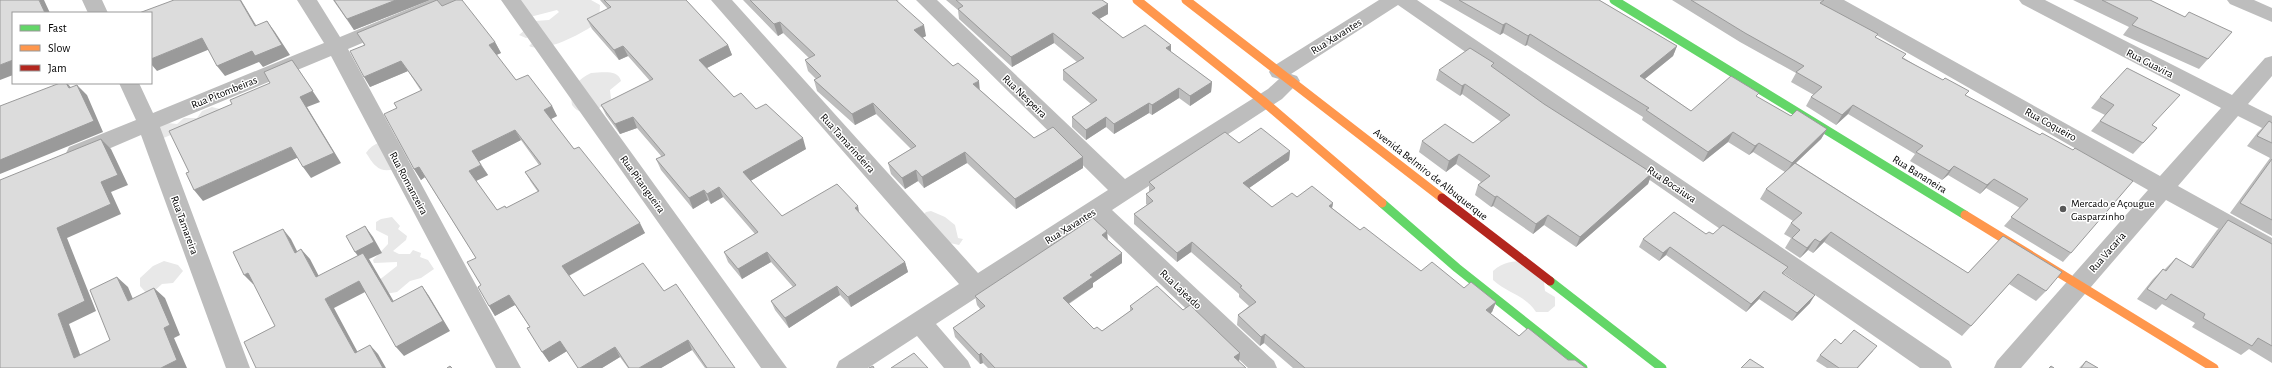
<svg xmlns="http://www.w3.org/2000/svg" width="2272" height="368" font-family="'Alegreya Sans',sans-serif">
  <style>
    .green { fill: #e8e8e8 }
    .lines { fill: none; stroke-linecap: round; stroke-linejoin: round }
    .street { fill: #bdbdbd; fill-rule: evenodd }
    .fast { stroke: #63d668; stroke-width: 9 }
    .slow { stroke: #ff974d; stroke-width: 9 }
    .jam { stroke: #b3261e; stroke-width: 9 }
    .wall { fill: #bdbdbd; fill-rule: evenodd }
    .shaded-wall { fill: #9a9a9a }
    .building { fill: #dcdcdc; stroke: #9a9a9a; fill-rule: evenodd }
    .poi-dot { fill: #595959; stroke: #fff; stroke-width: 1.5 }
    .labels { text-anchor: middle; stroke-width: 3; stroke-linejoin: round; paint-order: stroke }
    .street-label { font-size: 11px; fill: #000; stroke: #fff }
    .poi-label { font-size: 11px; fill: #000; stroke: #fff; text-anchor: start }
  </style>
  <rect width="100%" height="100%" fill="#fff"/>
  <path class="green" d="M514,0H591L600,5L599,21C586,32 545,54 529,46L534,41L535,35L526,38L519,35L535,21L549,20L559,12L557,10L530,17Z
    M591,73C601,73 618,69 621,81L610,90L611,99C601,109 583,120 572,105C569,89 577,80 591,73Z
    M212,107L220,109L224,113L161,139L157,128L167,123L177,124L184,118H197L202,111Z
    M398,139L411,154C406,165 387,177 376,166C372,163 369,157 366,153C373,142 386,140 398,139Z
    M931,211L945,217L955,225L958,238L963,239L959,245L950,243L923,215L926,212Z
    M392,217L400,226L398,229L407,236L406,240L393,251L399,254H410L413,250L421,253L420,257L428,260L434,269L421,278L410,281L397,292L385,294L369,288L397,266V262L374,263L373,260L388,244V236L376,230V222L381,219Z
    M164,261L178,265L183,271L173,283L162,284L152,293L147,294L140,286V278L153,266Z
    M1528,261L1543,274L1545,291L1555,297V306L1548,312H1536C1525,295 1507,293 1493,280V271C1504,261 1514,261 1528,261Z"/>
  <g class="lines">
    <path class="street" d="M82,0H102L108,13H88Z
      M297,0H317L340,37L430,0H458L455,4L348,49L521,368H496L331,56L160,127L250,368H226L141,135L85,159L77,161L69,159L66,153L69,147L136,120L119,83H139L153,113L324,43Z
      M501,0H521L787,368H761Z
      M711,0H732L978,273L1108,190L916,0H937L1125,179L1268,89L1279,79L1272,77L1269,72L1272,67L1379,0H1417L1949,361L1952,368H1920L1398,5L1291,74L1297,76L1300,81L1282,99L1112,210L1274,361L1277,368H1248L1094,221L936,324L968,361L971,368H944L917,336L868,368H836L839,361L959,284Z
      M1819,0H1844L2160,176L2221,108L2022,4L2019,0H2045L2232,95L2265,58L2272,56V76L2248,104L2272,116V133L2238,116L2178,186L2272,238V258L2166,200L2021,368H1994L1997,361L2148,190L1822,4Z
      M2227,0H2254L2272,8V22L2230,4Z"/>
    <path class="fast" d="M1614,0L1965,215
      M1382,203L1457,268L1583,368
      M1550,281L1662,368"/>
    <path class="slow" d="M1137,0L1263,101L1382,203
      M1186,0L1442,198
      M1965,215L2214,368"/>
    <path class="jam" d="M1442,198L1550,281"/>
  </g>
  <path class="wall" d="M333,0H430L354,30Z
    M600,0H686L728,45L732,55L707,68L734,97L756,109L806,149L750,181L782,216L859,213L905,262L908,272L851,307L840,295L789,328L775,310L771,301L793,287L771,262L742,279L728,262L724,252L755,234L723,197L711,204L708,200L693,209L661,170L656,159L662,157L637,128L620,134L606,115L601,105L650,81L628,56L619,60L592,29L587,19L608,9Z
    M743,0H899L897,1L926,36L922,38L1034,138L1083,168L1016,209L967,163L924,188L918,181L905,189L891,174L888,163L911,149L876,114L855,125L817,91L814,80L816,79L808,71L805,60L809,58L783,33L778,36Z
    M946,0H1102L1108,4V14L1099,19L1123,38L1171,45V52L1212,82L1211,92L1190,106L1179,98L1152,115L1149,113L1114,134L1106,127L1086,140L1072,127V117L1091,104L1063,80V70L1077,62L1054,43L1012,67L959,19L958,10Z
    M1439,0H1599L1677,46L1673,56L1645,79L1691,111L1757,97L1791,116L1827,129L1821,139L1796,163L1968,273L2003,236L2046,291L2036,301L2009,284L1962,336L1824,242L1813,253L1808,250L1800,258L1785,248L1791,238L1784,234L1791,223L1793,221L1760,199L1766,189L1785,172L1753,152L1749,155L1728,142L1703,162L1642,120L1643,117L1527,45L1525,46L1503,33L1500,35Z
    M1672,0H1824L1822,4L1876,38L1904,58L1966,96L2071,253L2063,262L2004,226L2020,208L1986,188L1980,194L1948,175L1942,180L1910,161L1915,154L1848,114L1836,125L1806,106L1811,97L1814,95L1791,82L1796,73L1740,42Z
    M2073,0H2150L2185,17L2232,32L2199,69L2123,35L2129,27Z
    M442,6L495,42L501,53L496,55L516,80L552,106L557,116L551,119L574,149L645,233L569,276L584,296L664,291L735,368H705L692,350L661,368H628L620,357L602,368H578L567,351L549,362L527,328L530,327L515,305L495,316L489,306L481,285L476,258L425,177L421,180L414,169L397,108L421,91L408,71L370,87L364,45L357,33ZM521,140L539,165L525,172L531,182L538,192L506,208L497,210L476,181L488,175L479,161Z
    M1493,67L1544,104L1652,173L1648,184L1576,247L1544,225L1533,234L1493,206L1491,207L1475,195L1478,185L1481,182L1456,164L1446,172L1419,152L1422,141L1473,143L1501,122L1462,94L1460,96L1436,80L1439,70Z
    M2100,97L2157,128L2133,154L2091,131L2105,115L2091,108Z
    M2269,121L2272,123V236L2230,213L2270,158L2247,146L2258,132Z
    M1239,143L1290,151L1289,160L1249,188L1272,207L1297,197L1333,203L1332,208L1360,230L1421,271L1464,288L1496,302L1492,312L1490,313L1519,336L1586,368H1293L1264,343L1260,346L1237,325L1238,315L1249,306L1239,297V294L1191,252L1177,262L1134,224V214L1147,205L1146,204V194L1149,192V182Z
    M2228,220L2272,244V363L2249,349L2241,355L2192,327L2195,323L2162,304L2156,310L2137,299L2153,279L2163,269L2164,270L2176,258L2190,267L2217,230Z
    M1706,234H1713L1788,267L1784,274L1810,303L1792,321L1759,299L1746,312L1666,255L1659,261L1639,247L1643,239Z
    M1122,253V263L1093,283V287L1069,304L1094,329L1102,331L1130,311V306L1239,362L1246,368H988L983,363L980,364L955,337L953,328L981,310L977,305L975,296Z
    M1841,344L1873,351L1858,368H1827L1816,361L1820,355Z
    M2086,361L2098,368H2079Z"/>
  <path class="shaded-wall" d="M39,0H44L50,13H45Z
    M240,0H241L263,37L255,26Z
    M396,0H430L354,30L347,19Z
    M1108,4V14L1092,23V13Z
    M267,21L275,32L290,55L263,67L259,62L225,76L217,66Z
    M780,22L783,33L778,36L774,24Z
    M1506,23L1503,33L1500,35L1503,25Z
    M924,25L926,36L916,41L914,30Z
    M1053,33L1054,43L1012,67L1011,57Z
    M1530,34L1527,45L1525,46L1528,36Z
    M202,38L210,49L157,71L151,64V59Z
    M495,42L501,53L494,56L489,45Z
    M728,45L732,55L703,70L699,60Z
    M1171,45V55L1166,48Z
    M623,46L628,56L619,60L614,50Z
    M1677,46L1673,56L1636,86L1640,76Z
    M13,60V75L0,80V65Z
    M292,60L320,102L307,107L341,163L311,178L303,167L300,97Z
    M401,61L408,71L370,87L364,77Z
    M979,81L980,92L973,84Z
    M1212,82L1211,92L1190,106V96Z
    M66,83H67L75,92L69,88Z
    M1465,84L1462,94L1460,96L1462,86Z
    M77,85L87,95L103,132L0,174V160Z
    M1179,88V98L1152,115V105Z
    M873,103L876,114L855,125L852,114Z
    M1149,103V113L1114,134V124Z
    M1853,105L1848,114L1836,125L1842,115Z
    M552,106L557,116L549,120L544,110Z
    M633,117L637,128L620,134L615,124Z
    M1106,117V127L1086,140V130Z
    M1827,129L1821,139L1786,172L1792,163Z
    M515,130L521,140L478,162L472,151Z
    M1733,132L1728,142L1703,162L1708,152Z
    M803,138L806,149L747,183L743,172Z
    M101,139L111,149L128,185L111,192L121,214L67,238L96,311L69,324L85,368L74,358L58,314L57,228L101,182Z
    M1759,143L1753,152L1749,155L1755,146Z
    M291,147L299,157L203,201L194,190Z
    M1290,151L1289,160L1242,193L1243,183Z
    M965,152L967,163L924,188L922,177Z
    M1459,154L1456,164L1446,172L1449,161Z
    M1083,157V168L1016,209L1015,199Z
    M481,165L488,175L476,181L469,171Z
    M1954,166L1948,175L1942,180L1949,171Z
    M419,167L425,177L421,180L414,169Z
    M916,170L918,181L905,189L902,178Z
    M1652,173L1648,184L1576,247L1580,237Z
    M1994,179L1986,188L1980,194L1987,185Z
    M719,187L723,197L711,204L707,194Z
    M704,190L708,200L693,209L689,198Z
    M1497,196L1493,206L1491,207L1495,197Z
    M1333,203L1331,213L1329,206Z
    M858,206L860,217L855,208Z
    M1548,215L1544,225L1533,234L1536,224Z
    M640,223L645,233L568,276L562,266Z
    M365,226L373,237L382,253L369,259L400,312L355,252Z
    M283,229L291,239L303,263L295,253Z
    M1107,231L1108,241L1102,235Z
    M1831,232L1824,242L1813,253L1820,242Z
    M1815,239L1808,250L1800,258L1807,248Z
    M1192,242L1191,252L1177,262V253Z
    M1670,247L1666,255L1659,261L1663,253Z
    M301,249L310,259L324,286L316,277Z
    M767,252L771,262L742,279L738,269Z
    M1122,253V263L1093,283V287L1063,307V298L1090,275Z
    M905,262L908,272L851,307L848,297Z
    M248,273L257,282L253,284L244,275Z
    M117,277L128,287L138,311L128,301Z
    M359,281L367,291L334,308L363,362L355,353L325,299Z
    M422,286L429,296L450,331L404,356L396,347Z
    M837,286L840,295L789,328L785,318Z
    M154,288L165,298L180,335L174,338L187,368H161L164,328Z
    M1764,291L1759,299L1746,312L1751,304Z
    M509,295L515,305L495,316L489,306Z
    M1815,295L1810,303L1792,321L1797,313Z
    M1496,302L1492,312L1483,320L1486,310Z
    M1265,334L1264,343L1260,346L1261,337Z
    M688,340L692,350L661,368H639Z
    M560,341L567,351L549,362L542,352Z
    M370,345L378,354L386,368H383Z
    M615,347L620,357L602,368H580Z
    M981,353L983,363L980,364L979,355Z
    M1240,353L1239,362L1234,357Z"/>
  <path class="building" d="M0,0H39L45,13H13V60L0,65Z
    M174,0H240L255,26L267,21L282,45L255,56L252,51L217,66L202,38L151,59V13H139Z
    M334,0H396L347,19Z
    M437,0L442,6L456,0H462L495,42L489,45L516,80L528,75L552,106L544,110L574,149L579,147L640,223L562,266L584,296L643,263L664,291L676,284L735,368H707L688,340L639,368H629L615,347L580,368H578L560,341L542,352L527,328L530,327L509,295L489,306L478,287L481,285L467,262L476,258L419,167L414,169L384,114L397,108L394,103L422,90L401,61L364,77L350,51L365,45L357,33ZM515,130L541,164L525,172L539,191L506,208L505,206L497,210L469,171L481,165L472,151Z
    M604,0H686L728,45L699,60L734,97L741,93L756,109L766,104L803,138L743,172L782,216L837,184L858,206L855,208L905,262L848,297L837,286L785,318L771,301L796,285L767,252L738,269L724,252L758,232L719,187L707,194L704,190L689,198L656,159L665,155L633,117L615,124L601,105L653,79L623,46L614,50L587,19L611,7Z
    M750,0H896L924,25L914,30L953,66L958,63L979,81L973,84L1034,138L1053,127L1083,157L1015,199L965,152L922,177L916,170L902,178L888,163L916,146L873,103L852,114L814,80L821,76L805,60L815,55L780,22L774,24Z
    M956,0H1102L1108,4L1092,13L1123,38L1145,25L1171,45L1166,48L1212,82L1190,96L1179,88L1152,105L1149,103L1114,124L1106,117L1086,130L1072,117L1097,100L1063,70L1084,58L1053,33L1011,57L958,9L963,6Z
    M1459,0H1599L1677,46L1640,76L1691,111L1731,76L1759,93L1756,96L1791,116L1797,110L1827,129L1792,163L1759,143L1755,146L1733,132L1708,152L1646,110L1649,108L1530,34L1528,36L1506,23L1503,25Z
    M1691,0H1824L1820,3L1878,34L1875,37L1906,54L1902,58L1943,80L1945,78L1969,91L1965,95L2040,135L2042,133L2073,150L2075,148L2133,181L2071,253L2011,217L2028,199L1994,179L1987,185L1954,166L1949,171L1916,152L1923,146L1853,105L1842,115L1811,97L1822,87L1796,72L1804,66L1745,33Z
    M2102,0H2150L2185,17L2189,12L2232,32L2208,59L2132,25L2138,18Z
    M1470,48L1494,63L1491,66L1544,104L1652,173L1580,237L1548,215L1536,224L1497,196L1495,197L1478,185L1490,176L1459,154L1449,161L1422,141L1445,124L1473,143L1510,115L1465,84L1462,86L1439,70Z
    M292,60L313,91L300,97L334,153L303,167L291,147L194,190L186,173L189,172L169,131L232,104L230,100L270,83L264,72Z
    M2127,68L2180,95L2152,125L2157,128L2143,143L2100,121L2114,105L2100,97Z
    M60,83H66L69,88L77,85L94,121L0,160V106Z
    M2269,121L2272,123V143L2257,136Z
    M1261,128L1290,151L1243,183L1272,207L1292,193L1297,197L1312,186L1333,203L1329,206L1360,230L1364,227L1421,271L1432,262L1464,288L1471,282L1496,302L1486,310L1519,336L1528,328L1568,360H1575L1586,368H1305L1265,334L1261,337L1238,315L1256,302L1240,287L1242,286L1192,242L1177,253L1134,214L1153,201L1146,194L1155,188L1149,182L1225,132L1239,143Z
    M101,139L118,175L101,182L111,204L57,228L85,301L58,314L74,358L110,340L90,290L117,277L128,301L154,288L170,325L164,328L177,360L161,368H0V180Z
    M2272,159V220L2240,203Z
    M1795,163L1968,273L2003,236L2062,272L2046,291L2018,274L1971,326L1831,232L1820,242L1815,239L1807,248L1792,238L1800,230L1791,223L1802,213L1766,189Z
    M1674,212L1706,234L1709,232L1713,234L1723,225L1788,267L1782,273L1815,295L1797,313L1764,291L1751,304L1670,247L1663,253L1643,239Z
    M1093,218L1107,231L1102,235L1122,253L1090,275L1093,277L1063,298L1094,329L1097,327L1102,331L1133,309L1130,306L1157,286L1183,310L1190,305L1240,353L1234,357L1246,368H995L981,353L979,355L953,328L985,306L975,296Z
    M2228,220L2272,244V346L2258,338L2252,346L2203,318L2205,314L2171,294L2166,300L2147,289L2163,269L2166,271L2176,258L2193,268Z
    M365,226L374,242L355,252L346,236Z
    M283,229L295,253L301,249L316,277L363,253L392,302L422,286L443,321L396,347L359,281L325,299L355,353L370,345L383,368H256L244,342L275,326L248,273L244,275L233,252Z
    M1854,330L1877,346L1857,368H1839L1820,355L1835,339L1841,344Z
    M914,353L928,368H891Z
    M1750,359L1764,368H1741Z
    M2086,361L2098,368H2081Z
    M450,366L452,368H447Z
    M873,366L874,368H869Z
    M2051,366L2054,368H2049Z"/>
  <circle class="poi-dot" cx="2063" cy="209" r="4"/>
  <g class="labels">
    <g class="street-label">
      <text transform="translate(1336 36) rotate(-32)" y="4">Rua Xavantes</text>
      <text transform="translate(2150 63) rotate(27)" y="4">Rua Guavira</text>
      <text transform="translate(224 92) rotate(-22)" y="4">Rua Pitombeiras</text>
      <text transform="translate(1025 96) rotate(44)" y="4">Rua Nespeira</text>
      <text transform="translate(2051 124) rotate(29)" y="4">Rua Coqueiro</text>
      <text transform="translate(848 143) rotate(48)" y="4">Rua Tamarindeira</text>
      <text transform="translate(1431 174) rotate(38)" y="4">Avenida Belmiro de Albuquerque</text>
      <text transform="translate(1920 174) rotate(32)" y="4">Rua Bananeira</text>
      <text transform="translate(409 183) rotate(62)" y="4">Rua Romanzeira</text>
      <text transform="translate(643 184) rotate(54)" y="4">Rua Pitangueira</text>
      <text transform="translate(1672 184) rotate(34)" y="4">Rua Bocaiuva</text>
      <text transform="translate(185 225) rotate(70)" y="4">Rua Tamareira</text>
      <text transform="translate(1070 226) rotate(-32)" y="4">Rua Xavantes</text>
      <text transform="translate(2107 252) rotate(-49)" y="4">Rua Vacaria</text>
      <text transform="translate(1181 289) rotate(43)" y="4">Rua Lajeado</text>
    </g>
    <g class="poi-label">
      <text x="2071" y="207">Mercado e Açougue<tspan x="2071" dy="13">Gasparzinho</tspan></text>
    </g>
  </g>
  <rect x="12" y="12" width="140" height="72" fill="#ffffff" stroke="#999999"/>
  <rect x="20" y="25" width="20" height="6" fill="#63d668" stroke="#999999"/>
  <text x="48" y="32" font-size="12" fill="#000000">Fast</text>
  <rect x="20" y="45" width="20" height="6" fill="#ff974d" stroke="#999999"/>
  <text x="48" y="52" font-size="12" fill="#000000">Slow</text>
  <rect x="20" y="65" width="20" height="6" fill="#b3261e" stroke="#999999"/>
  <text x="48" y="72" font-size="12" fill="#000000">Jam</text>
</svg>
